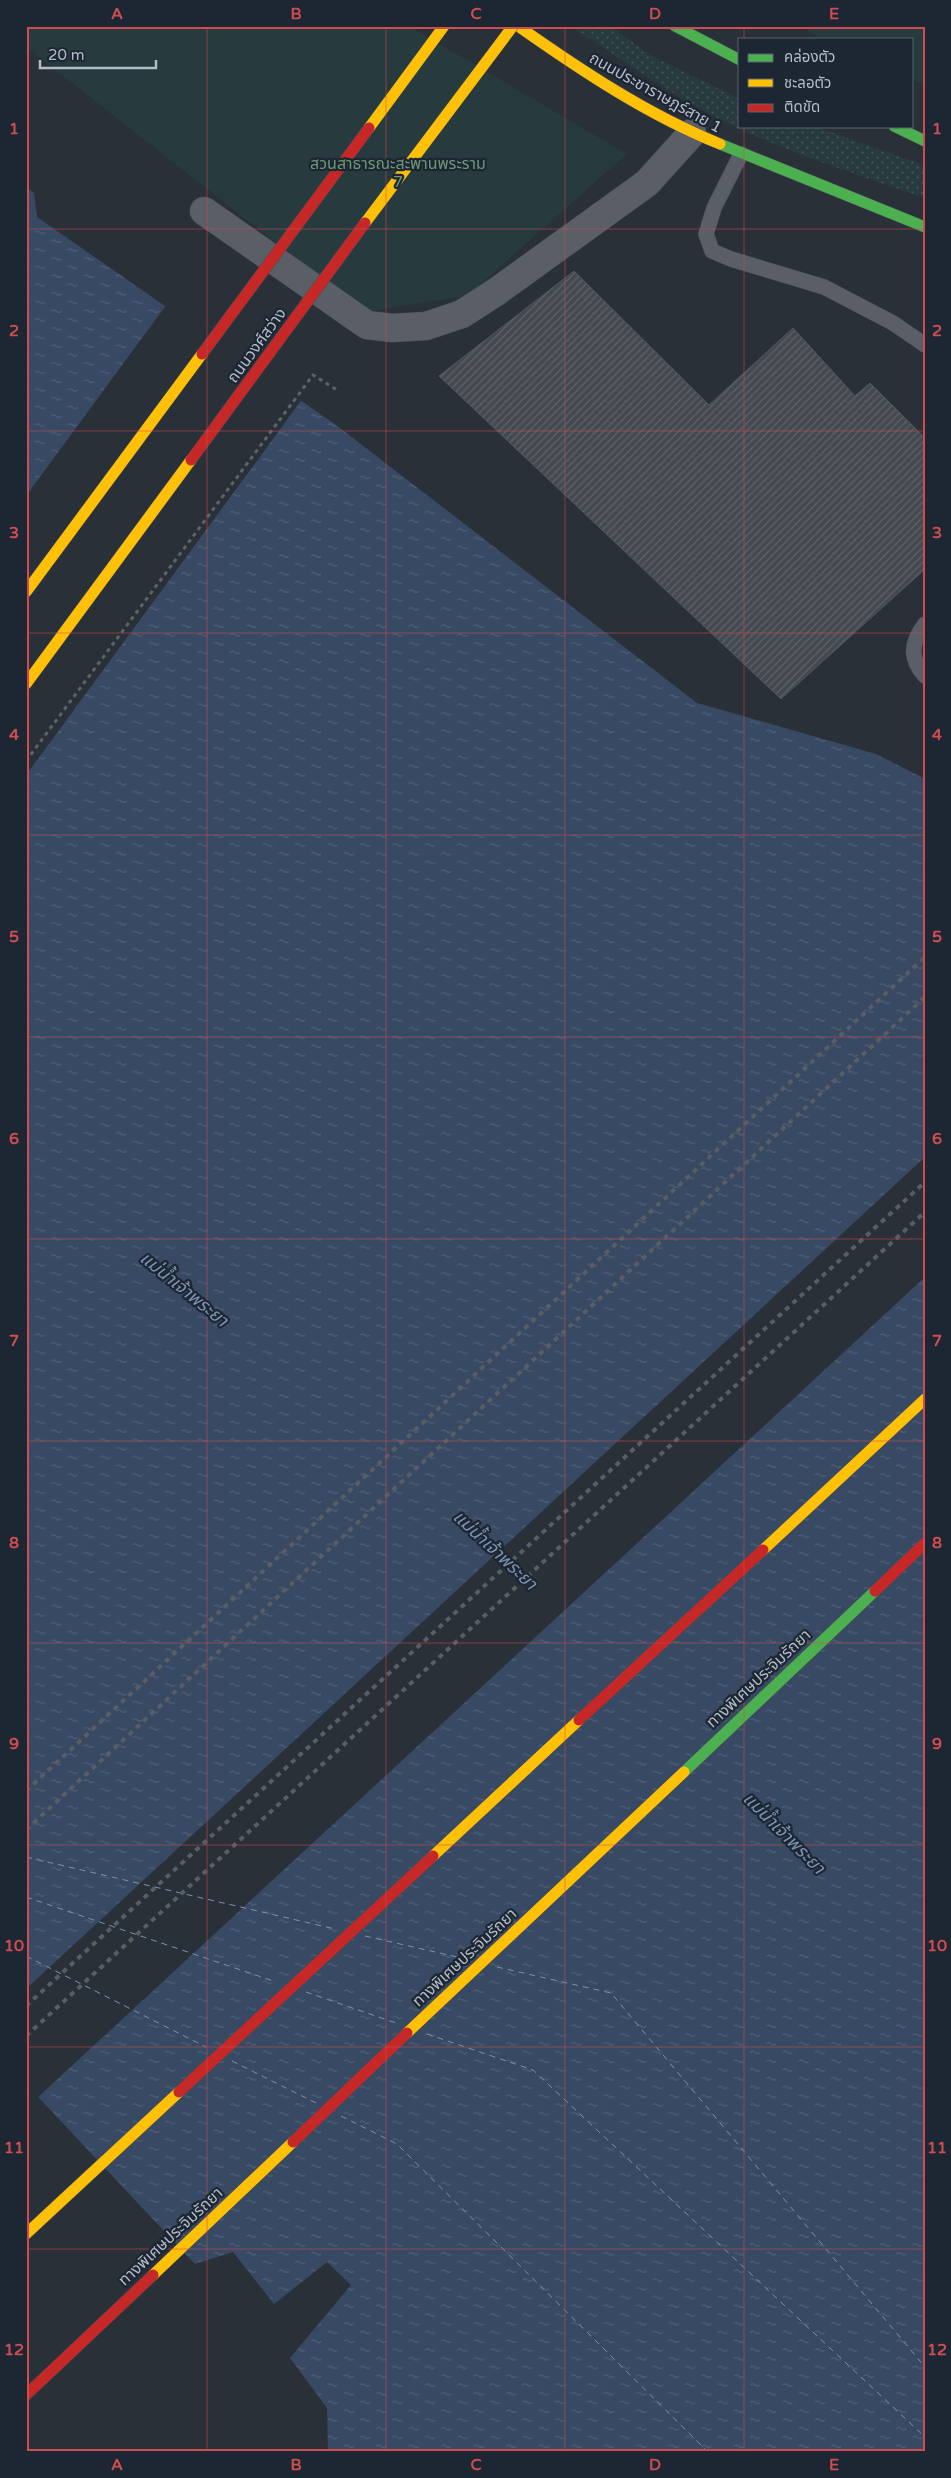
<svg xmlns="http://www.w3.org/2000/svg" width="951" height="2478" font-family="'Varela Round','Noto Sans Thai',sans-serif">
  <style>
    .grass { fill: url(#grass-dots) }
    .green { fill: #273a3e }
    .water { fill: url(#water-ripples) }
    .pier { fill: #2a3038 }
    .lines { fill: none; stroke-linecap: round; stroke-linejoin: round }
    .ferry { stroke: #7c92b1; stroke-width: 1; stroke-dasharray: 6 5; stroke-linecap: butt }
    .building { fill: url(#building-hatch); stroke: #52575f }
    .lane-casing { stroke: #484c53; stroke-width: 16 }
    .street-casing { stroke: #484c53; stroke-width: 29 }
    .fast-casing { stroke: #484c55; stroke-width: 12 }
    .slow-casing { stroke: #484c55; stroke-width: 12 }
    .jam-casing { stroke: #484c55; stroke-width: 12 }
    .path { stroke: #5d636a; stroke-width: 3; stroke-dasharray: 4 4; stroke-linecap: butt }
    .lane { stroke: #5a5e66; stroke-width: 15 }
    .street { stroke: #5a5e66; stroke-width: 28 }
    .fast { stroke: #4caf50; stroke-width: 11 }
    .slow { stroke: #ffc107; stroke-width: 11 }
    .jam { stroke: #c62828; stroke-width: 11 }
    .rail { stroke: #595d64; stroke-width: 4; stroke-dasharray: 5 5; stroke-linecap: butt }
    .slow-bridge-casing { stroke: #484c55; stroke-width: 12; stroke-linecap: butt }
    .jam-bridge-casing { stroke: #484c55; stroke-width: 12; stroke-linecap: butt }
    .slow-bridge { stroke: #ffc107; stroke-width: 11 }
    .jam-bridge { stroke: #c62828; stroke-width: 11 }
    .grid { fill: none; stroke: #ce4d50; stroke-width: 1; stroke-opacity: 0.55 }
    .labels { text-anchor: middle; stroke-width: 4.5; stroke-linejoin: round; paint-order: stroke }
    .street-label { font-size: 16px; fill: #b4bcc9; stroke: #1d2633 }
    .park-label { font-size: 16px; fill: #6b9a76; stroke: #1d2633 }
    .water-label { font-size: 18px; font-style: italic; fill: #7c92b1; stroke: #1d2633 }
    .neatline { fill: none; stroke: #ce4d50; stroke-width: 2 }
    .grid-label { font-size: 16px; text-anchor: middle; font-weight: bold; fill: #ce4d50 }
  </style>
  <defs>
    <pattern id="grass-dots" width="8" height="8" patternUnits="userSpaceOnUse" patternTransform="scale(1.25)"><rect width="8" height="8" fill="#273a3e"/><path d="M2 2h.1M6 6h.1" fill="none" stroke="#445559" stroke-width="1.8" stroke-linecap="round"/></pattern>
    <pattern id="water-ripples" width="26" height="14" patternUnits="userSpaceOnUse" patternTransform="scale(1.25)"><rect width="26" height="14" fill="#384963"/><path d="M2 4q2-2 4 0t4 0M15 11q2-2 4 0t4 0" fill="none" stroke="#526178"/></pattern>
    <pattern id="building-hatch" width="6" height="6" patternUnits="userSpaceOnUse" patternTransform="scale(1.25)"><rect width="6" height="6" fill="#444950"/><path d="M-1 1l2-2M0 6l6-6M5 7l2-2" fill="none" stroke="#5d6168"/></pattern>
  </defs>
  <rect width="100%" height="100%" fill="#2a3038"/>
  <path class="grass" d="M571,26H611L650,55L740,99V126H813L925,165V198C860,175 791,154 729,124C673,96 623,61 571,26Z"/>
  <path class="green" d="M26,26H409L627,154L467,296L364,312L26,47Z
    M801,26H925V86L912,79V39H821Z"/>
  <path class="water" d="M26,187L34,193L37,217L336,425L697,703L876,754L925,779V2452H328L327,2408L290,2358L351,2285L327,2262L274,2304L233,2252L195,2264L26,2084Z"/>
  <path class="pier" d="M167,304L303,398L26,775V496Z
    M925,1157V1277L37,2098L26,2088V1989Z"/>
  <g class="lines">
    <path class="ferry" d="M26,1857L335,1929
      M26,1897L276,1982
      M365,1936L466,1959
      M26,1956L206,2047
      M497,1967L611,1993L925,2367
      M306,1992L399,2024
      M427,2034L533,2070L925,2437
      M232,2061L316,2103
      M341,2116L397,2144L708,2452"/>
  </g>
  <path class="building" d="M574,271L709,405L793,328L855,396L870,383L925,438V569L781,699L439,376Z"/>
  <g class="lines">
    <g class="lane-casing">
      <path id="lane" d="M741,154L714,208L706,234L712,251L731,259L824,287L893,323L925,345
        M925,624C911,642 909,659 925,676"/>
    </g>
    <g class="street-casing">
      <path id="street" d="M204,211L367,325L392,328L426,326L462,314L496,292L647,183L692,133"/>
    </g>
    <g class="fast-casing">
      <path id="fast" d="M675,26L740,60
        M894,126L925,141
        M720,144L925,227
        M684,1772L875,1591"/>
    </g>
    <g class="slow-casing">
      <path id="slow" d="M518,26C582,71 648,115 720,144
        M763,1550L925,1399
        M433,1856L579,1720
        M407,2033L684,1772
        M26,2234L179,2092
        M153,2275L293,2142"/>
    </g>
    <g class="jam-casing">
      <path id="jam" d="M875,1591L925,1543
        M579,1720L763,1550
        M179,2092L433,1856
        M293,2142L407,2033
        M26,2395L153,2275"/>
    </g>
    <path class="path" d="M26,761L313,375L337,390"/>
    <use href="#lane" class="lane"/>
    <use href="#street" class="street"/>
    <use href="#fast" class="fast"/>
    <use href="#slow" class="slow"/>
    <use href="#jam" class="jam"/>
    <path class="rail" d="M26,1791L925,957
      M26,1830L925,997
      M26,2006L925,1182
      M26,2036L925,1212"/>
    <g class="slow-bridge-casing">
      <path id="slow-bridge" d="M369,128L444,26
        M365,223L513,26
        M26,592L202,354
        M26,684L191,460"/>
    </g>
    <g class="jam-bridge-casing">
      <path id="jam-bridge" d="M202,354L369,128
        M191,460L365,223"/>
    </g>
    <use href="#slow-bridge" class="slow-bridge"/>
    <use href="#jam-bridge" class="jam-bridge"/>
  </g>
  <path class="grid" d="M207,26V2452M386,26V2452M565,26V2452M744,26V39M744,126V2452M26,229H925M26,431H925M26,633H925M26,835H925M26,1037H925M26,1239H925M26,1441H925M26,1643H925M26,1845H925M26,2047H925M26,2249H925"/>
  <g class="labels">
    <g class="street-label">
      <text transform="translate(656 92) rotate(29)" y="6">ถนนประชาราษฎร์สาย 1</text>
      <text transform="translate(256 345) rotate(-54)" y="6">ถนนวงศ์สว่าง</text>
      <text transform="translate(758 1678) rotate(-43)" y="6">ทางพิเศษประจิมรัถยา</text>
      <text transform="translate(464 1957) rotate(-43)" y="6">ทางพิเศษประจิมรัถยา</text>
      <text transform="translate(170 2236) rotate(-43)" y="6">ทางพิเศษประจิมรัถยา</text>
    </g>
    <g class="park-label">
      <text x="398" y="169">สวนสาธารณะสะพานพระราม<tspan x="398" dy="18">7</tspan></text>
    </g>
    <g class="water-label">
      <text transform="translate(184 1289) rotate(39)" y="6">แม่น้ำเจ้าพระยา</text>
      <text transform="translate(495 1550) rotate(43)" y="6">แม่น้ำเจ้าพระยา</text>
      <text transform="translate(784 1833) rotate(45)" y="6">แม่น้ำเจ้าพระยา</text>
    </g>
  </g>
  <rect width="951" height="2478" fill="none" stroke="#1d2633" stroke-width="55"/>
  <rect x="738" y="38" width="175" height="90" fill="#1d2633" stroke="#59626f"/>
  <rect x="748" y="54" width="25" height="8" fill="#4caf50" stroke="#59626f"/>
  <text x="784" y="62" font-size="15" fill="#b4bcc9">คล่องตัว</text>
  <rect x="748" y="79" width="25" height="8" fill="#ffc107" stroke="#59626f"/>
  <text x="784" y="88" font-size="15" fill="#b4bcc9">ชะลอตัว</text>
  <rect x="748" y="104" width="25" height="8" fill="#c62828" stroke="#59626f"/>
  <text x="784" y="112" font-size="15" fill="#b4bcc9">ติดขัด</text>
  <path d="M40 60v8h116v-8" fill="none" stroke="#b4bcc9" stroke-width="2.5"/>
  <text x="48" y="60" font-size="15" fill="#b4bcc9" stroke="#1d2633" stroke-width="4" paint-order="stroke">20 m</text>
  <rect x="28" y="28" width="896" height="2422" class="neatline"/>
  <g class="grid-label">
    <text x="117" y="19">A</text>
    <text x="296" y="19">B</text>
    <text x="476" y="19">C</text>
    <text x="655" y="19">D</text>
    <text x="834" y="19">E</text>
    <text x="14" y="134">1</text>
    <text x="937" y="134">1</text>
    <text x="14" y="336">2</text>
    <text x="937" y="336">2</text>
    <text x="14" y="538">3</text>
    <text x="937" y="538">3</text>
    <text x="14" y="740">4</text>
    <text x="937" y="740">4</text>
    <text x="14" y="942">5</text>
    <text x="937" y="942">5</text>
    <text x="14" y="1144">6</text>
    <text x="937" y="1144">6</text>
    <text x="14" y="1346">7</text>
    <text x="937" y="1346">7</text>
    <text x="14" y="1548">8</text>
    <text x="937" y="1548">8</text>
    <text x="14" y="1749">9</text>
    <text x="937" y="1749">9</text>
    <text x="14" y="1951">10</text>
    <text x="937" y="1951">10</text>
    <text x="14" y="2153">11</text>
    <text x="937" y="2153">11</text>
    <text x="14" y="2355">12</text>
    <text x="937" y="2355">12</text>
    <text x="117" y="2470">A</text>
    <text x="296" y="2470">B</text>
    <text x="476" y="2470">C</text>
    <text x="655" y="2470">D</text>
    <text x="834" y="2470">E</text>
  </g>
</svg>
